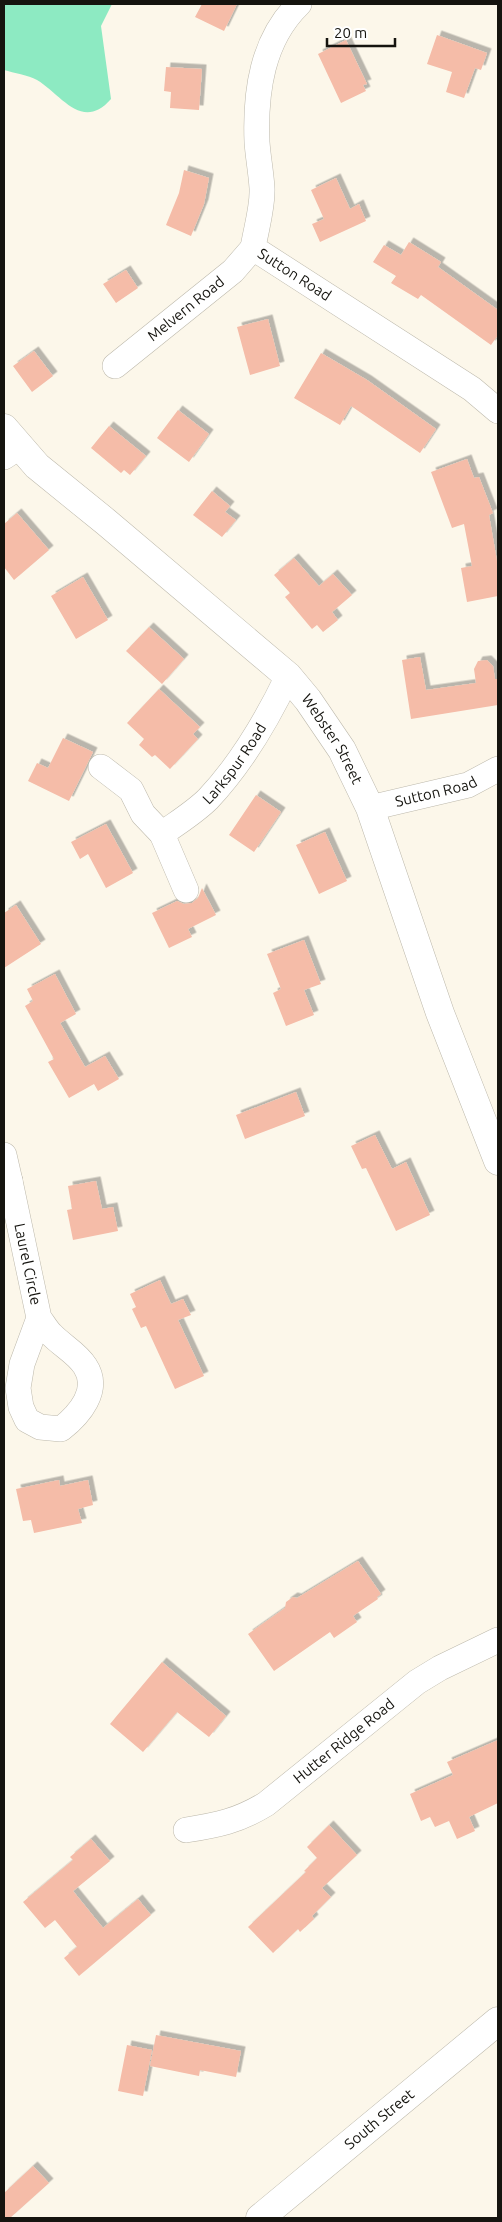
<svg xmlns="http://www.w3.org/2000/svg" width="502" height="2222" font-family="Ubuntu,sans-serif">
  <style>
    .green { fill: #8deac2 }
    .building { fill: #f5bca8; filter: url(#shadow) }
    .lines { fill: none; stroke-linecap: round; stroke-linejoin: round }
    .minor-casing { stroke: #bdb9ac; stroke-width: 26 }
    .tertiary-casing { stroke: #bdb9ac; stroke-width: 29 }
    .minor { stroke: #fff; stroke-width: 25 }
    .tertiary { stroke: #fff; stroke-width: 28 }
    .labels { text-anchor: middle; stroke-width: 4.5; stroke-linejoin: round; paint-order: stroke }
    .street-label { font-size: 15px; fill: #15140f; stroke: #fff }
  </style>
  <defs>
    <filter id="shadow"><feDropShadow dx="4.5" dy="-4.5" stdDeviation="0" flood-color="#0004"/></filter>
  </defs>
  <rect width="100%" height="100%" fill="#fcf7ea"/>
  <path class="green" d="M4,4H112L101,26L111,99C82,132 62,95 37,80C28,75 14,73 4,70Z"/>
  <path class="building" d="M202,4H237L224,31L195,17Z
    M437,35L487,53L481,70L475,68L464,98L446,92L452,72L427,64Z
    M346,40L367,84L363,85L366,91L341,103L318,54Z
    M166,67L202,69L199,110L170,108L171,92L164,91Z
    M184,170L209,178L204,204L191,236L166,225L179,193Z
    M336,178L350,209L359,204L366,221L320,242L312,224L324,219L311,190Z
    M409,242L441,262L438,267L498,310V335L491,345L421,295L418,299L391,283L396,276L373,262L384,245L401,255Z
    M126,270L138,288L116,303L103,284Z
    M268,319L280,366L250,375L237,327Z
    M34,351L53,376L32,392L13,366Z
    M321,353L367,380L436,429L420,453L351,406L340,425L294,398Z
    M178,410L209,434L189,462L157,438Z
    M109,426L146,456L130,475L124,470L121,473L91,448Z
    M467,459L474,478L479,477L493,513L489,515L498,567V596L467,602L461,568L472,566L464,524L452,528L431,472Z
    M212,491L230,506L225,512L236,520L222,537L193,515Z
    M17,513L49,550L14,580L4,567V524Z
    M294,558L319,586L333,574L352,595L332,612L338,620L323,632L317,625L312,629L285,597L290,593L274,575Z
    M83,577L108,620L76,639L51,596Z
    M149,627L184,659L162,684L126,651Z
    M420,657L426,690L476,683L474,669L478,661L487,660L493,666L495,679H498V705L411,719L402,660Z
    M159,689L200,727L193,734L198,739L170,769L155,755L152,757L139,745L144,739L127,723Z
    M63,738L93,752L69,801L28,781L37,763L48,768Z
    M256,795L281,812L254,852L229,835Z
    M106,824L133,873L106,888L88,854L80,859L71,842Z
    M325,832L347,881L319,894L296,845Z
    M202,888L216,915L188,929L192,937L169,948L152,913L177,901L184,904L192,903L198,898Z
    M16,905L41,944L4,968V913Z
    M304,940L321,984L304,990L314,1015L286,1026L273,993L281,989L267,954Z
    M55,974L76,1014L60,1023L85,1067L105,1056L119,1079L98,1091L94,1084L69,1098L48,1062L54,1059L25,1006L33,1001L27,989Z
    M296,1092L305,1116L245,1139L236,1115Z
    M375,1135L392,1169L406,1162L430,1215L396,1231L366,1168L362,1169L351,1146Z
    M96,1181L102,1209L113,1207L118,1231L73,1240L67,1210L72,1209L68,1186Z
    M160,1280L171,1304L183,1299L191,1315L178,1320L204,1376L175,1389L146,1326L141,1328L132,1309L136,1307L130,1294Z
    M59,1480L60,1486L88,1480L93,1505L78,1509L82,1523L34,1533L31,1520L23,1521L16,1489Z
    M358,1561L381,1594L377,1597L378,1599L353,1616L357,1622L334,1638L330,1632L274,1671L248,1634L285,1608L286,1602L293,1597L297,1598Z
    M162,1662L226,1716L209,1737L177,1712L143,1752L110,1724Z
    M498,1740V1803L469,1817L475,1831L457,1839L449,1821L435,1827L430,1817L421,1821L410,1794L453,1775L447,1762Z
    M329,1825L357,1855L322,1888L331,1897L312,1916L314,1919L300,1932L298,1929L273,1953L248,1927L306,1872L304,1871L317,1858L307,1847Z
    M91,1839L110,1861L73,1891L103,1928L138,1899L151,1915L79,1976L64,1958L77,1947L55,1920L45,1928L23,1902L73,1860L70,1857Z
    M156,2035L241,2051L236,2077L200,2070L199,2076L150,2066Z
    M127,2045L152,2050L143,2096L118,2091Z
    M33,2166L49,2183L10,2218H4V2193Z"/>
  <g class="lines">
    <g class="minor-casing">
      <g id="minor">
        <path id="s1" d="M299,4C262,40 255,92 257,142C258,157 261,172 262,188C263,207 256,229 253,248L472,389L498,411"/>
        <path id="s2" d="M115,366L233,271L253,248"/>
        <path d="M4,457L19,447"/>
        <path d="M101,767L131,790L143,814L162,834L186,890"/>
        <path id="s3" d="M370,808L468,785L498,769"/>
        <path id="s4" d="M162,834C177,823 195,812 208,799C241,764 267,720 288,676"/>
        <path d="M4,1155L10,1181H4"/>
        <path id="s5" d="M10,1181L39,1318L22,1364L18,1388L21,1407L27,1420L40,1427L61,1429C79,1415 101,1390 85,1366C77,1353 61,1345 51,1334C46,1329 43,1323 39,1318"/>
        <path id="s6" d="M186,1830C218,1825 238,1821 266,1804L417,1682L440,1668L498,1640"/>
      </g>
    </g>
    <g class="tertiary-casing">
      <g id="tertiary">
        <path id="s7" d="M4,428L37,466L106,522L288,676L308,700L342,750L370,808L440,1013L498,1161"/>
        <path id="s8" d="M260,2218L498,2021"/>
      </g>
    </g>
    <use href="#minor" class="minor"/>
    <use href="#tertiary" class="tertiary"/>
  </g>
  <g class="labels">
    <g class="street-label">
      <text dy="5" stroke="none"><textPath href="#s1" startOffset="305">Sutton Road</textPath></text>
      <text dy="5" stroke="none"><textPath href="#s2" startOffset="91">Melvern Road</textPath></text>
      <text dy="5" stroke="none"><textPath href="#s7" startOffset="455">Webster Street</textPath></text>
      <text dy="5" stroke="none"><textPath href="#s4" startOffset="102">Larkspur Road</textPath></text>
      <text dy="5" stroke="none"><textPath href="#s3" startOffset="68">Sutton Road</textPath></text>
      <text dy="5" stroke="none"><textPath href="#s5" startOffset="85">Laurel Circle</textPath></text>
      <text dy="5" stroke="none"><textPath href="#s6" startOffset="185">Hutter Ridge Road</textPath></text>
      <text dy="5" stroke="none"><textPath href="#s8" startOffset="155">South Street</textPath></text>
    </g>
  </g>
  <rect width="502" height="2222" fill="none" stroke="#15140f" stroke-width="10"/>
  <path d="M327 38v8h68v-8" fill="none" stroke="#15140f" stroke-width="2.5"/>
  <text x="334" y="38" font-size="15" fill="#15140f" stroke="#ffffff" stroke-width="4" paint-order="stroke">20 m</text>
</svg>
